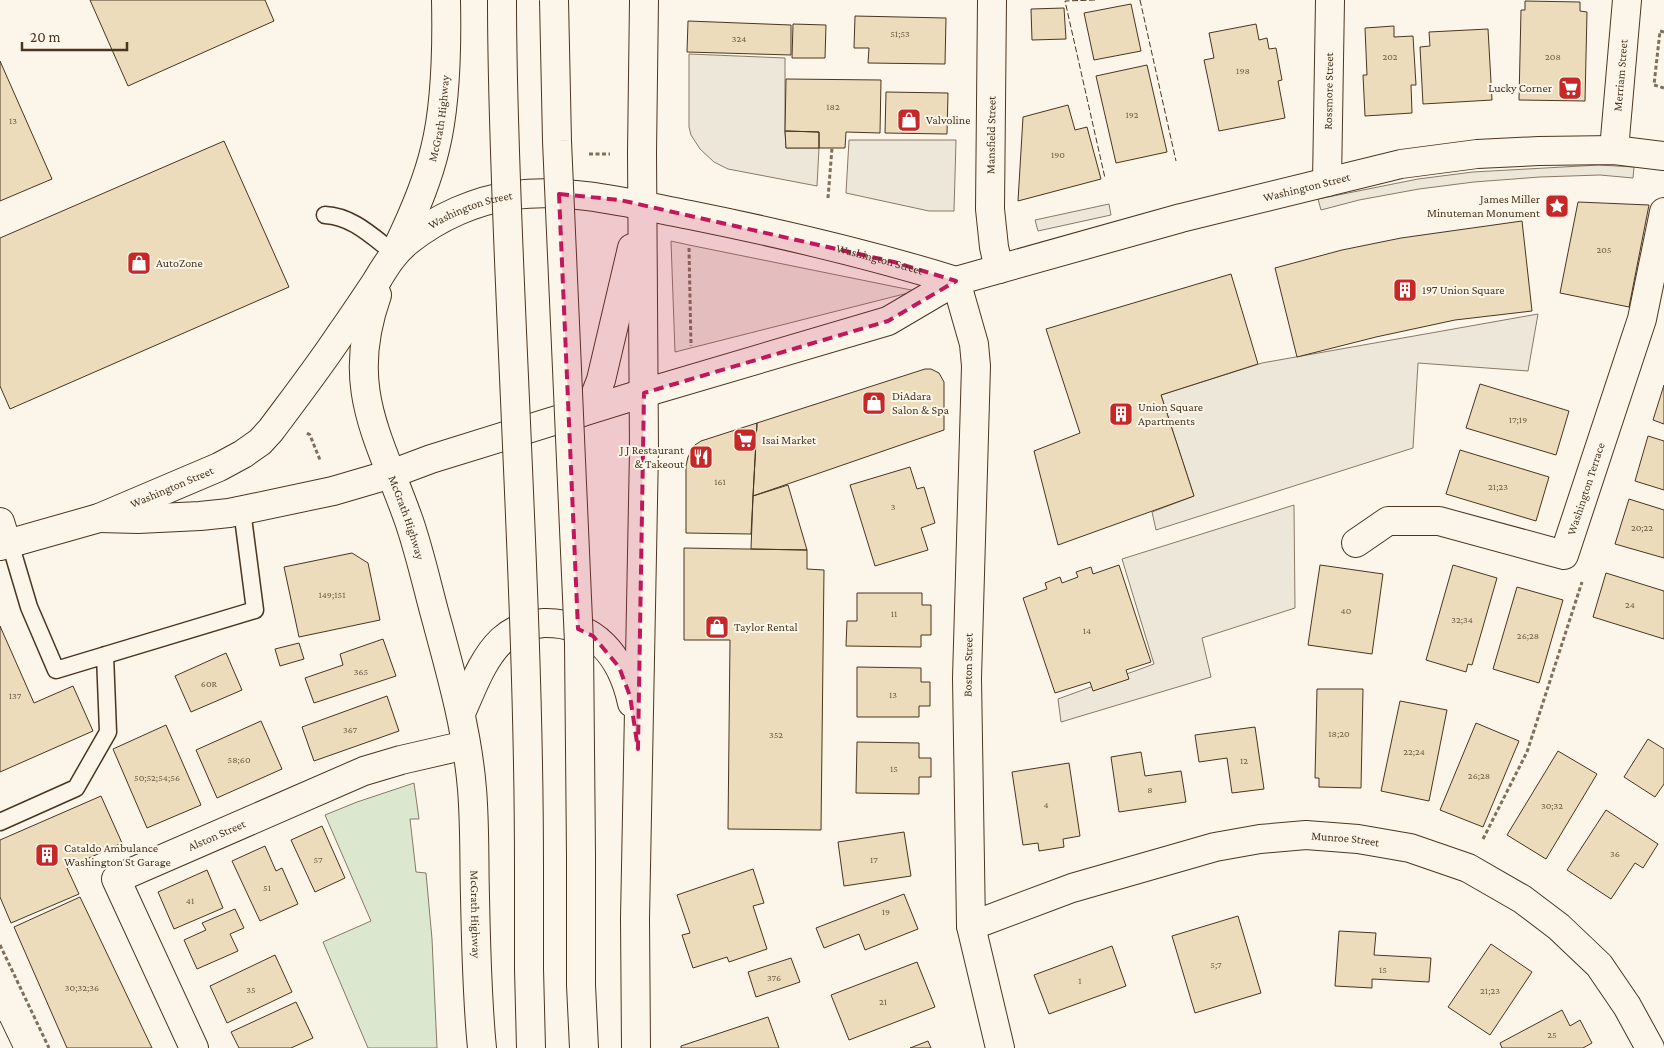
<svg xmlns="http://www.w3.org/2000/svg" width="1664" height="1048" font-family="'Crimson Pro',serif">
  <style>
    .green { fill: #dce7d0; stroke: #887966 }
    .parking { fill: #ede7d9; stroke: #887966 }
    .building { fill: #ecdcbc; stroke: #4a3520 }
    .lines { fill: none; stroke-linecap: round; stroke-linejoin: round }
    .service-casing { stroke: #4a3520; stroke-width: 19 }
    .minor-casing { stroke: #4a3520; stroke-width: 30 }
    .primary-casing { stroke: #4a3520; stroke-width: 30 }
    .trunk-casing { stroke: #4a3520; stroke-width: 30 }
    .path { stroke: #7f6f5c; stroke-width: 3; stroke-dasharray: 4 2.5; stroke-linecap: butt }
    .service { stroke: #fbf6e9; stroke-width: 16 }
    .minor { stroke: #fbf6e9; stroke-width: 28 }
    .primary { stroke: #fbf6e9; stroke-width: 28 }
    .trunk { stroke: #fbf6e9; stroke-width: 28 }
    .tram { stroke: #4a3520; stroke-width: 1 }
    .trunk-bridge-casing { stroke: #4a3520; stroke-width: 30; stroke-linecap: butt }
    .trunk-bridge { stroke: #fbf6e9; stroke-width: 28 }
    .fence { stroke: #4a3520; stroke-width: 1; stroke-dasharray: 6 2.5; stroke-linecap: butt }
    .marked { fill: #c2185b; fill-opacity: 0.2; stroke: #c2185b; stroke-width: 4; stroke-dasharray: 10 6; stroke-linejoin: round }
    .labels { text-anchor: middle; stroke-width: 4; stroke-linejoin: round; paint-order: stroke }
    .number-label { font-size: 10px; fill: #725f47 }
    .street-label { font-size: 12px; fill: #4a3520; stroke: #fbf6e9 }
    .poi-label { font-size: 12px; fill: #4a3520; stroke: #fbf6e9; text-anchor: start }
  </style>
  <rect width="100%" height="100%" fill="#fbf6e9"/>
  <path class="green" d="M414,783L419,819H410L416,872L426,873L432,939L437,1048H368L323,942L371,921L325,815L357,802Z"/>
  <path class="parking" d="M689,54L785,58V131L786,148H819L817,186L728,169L714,162L700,149L691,135L689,127Z
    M849,140H956L954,211H929L846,193Z
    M1599,165L1634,167L1633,178L1600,175L1540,177L1474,182L1419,189L1359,200L1321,210L1318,199L1418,179L1473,172Z
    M1109,204L1111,215L1038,231L1035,220Z
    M671,241L689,245L916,291L675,352Z
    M1538,314L1528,371L1418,363L1413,448L1156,530L1152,512L1194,496L1161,395L1262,363Z
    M1294,505L1295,608L1202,638L1211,677L1061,722L1058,699L1154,664L1122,559Z"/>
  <path class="building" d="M90,0H265L274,21L128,86Z
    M1525,1L1580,2V11L1587,12L1585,101L1519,100L1521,10H1525Z
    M1131,4L1141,51L1094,60L1084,13Z
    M1064,8L1066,39L1032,40L1031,9Z
    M855,16L946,18L945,64L868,63L869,48H854Z
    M688,21L791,25V55L687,52Z
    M793,24L826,25L825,58H792Z
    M1256,24L1259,40L1267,38L1269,49L1276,48L1282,80L1278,81L1285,118L1219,131L1204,60L1214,58L1209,33Z
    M1394,26V37L1413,36L1416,85H1411L1412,113L1365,116L1363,75H1367L1365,28Z
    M1488,29L1492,100L1423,104L1420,47L1430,46L1429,32Z
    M0,61L52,179L0,201Z
    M1147,65L1167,152L1116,163L1096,76Z
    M786,79L881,80L880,133L846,132L845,148H819V132L785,131Z
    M886,92L948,93L947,134L885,133Z
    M1068,105L1075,130L1087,127L1101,179L1018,201L1023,117Z
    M785,131L819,132V148H786Z
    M224,141L289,287L10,409L0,386V238Z
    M1578,202L1649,205L1629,307L1560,293Z
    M1522,221L1532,311L1455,320L1376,337L1297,357L1275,268L1342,250L1401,238Z
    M1231,274L1258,364L1161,395L1194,496L1058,545L1034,451L1080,433L1046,329Z
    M925,369H931L939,373L944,382V430L753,496L757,423Z
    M1480,384L1569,411L1556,455L1466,428Z
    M1664,385V424L1653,420Z
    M757,423L751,534L686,533V466L688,457L695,445L701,441Z
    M1648,436L1664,441V490L1635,481Z
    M1460,450L1549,477L1536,521L1446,494Z
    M910,467L917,489L924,487L935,523L921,528L928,550L875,566L850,485Z
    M788,485L807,550L751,549L753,496Z
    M1629,499L1664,510V558L1615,544Z
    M684,548L807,550V569L824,570L821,830L728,829L730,640H684Z
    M352,553L368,563L380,620L299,637L284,567Z
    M1119,565L1151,662L1126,670L1129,679L1093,691L1090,682L1055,693L1023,598L1047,589L1045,583L1060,577L1062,583L1078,577L1076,572L1091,567L1093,574Z
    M1320,565L1383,574L1372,654L1308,645Z
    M1453,565L1497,578L1472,665L1468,664L1466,672L1426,660Z
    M1606,573L1664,591V639L1593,617Z
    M1517,587L1563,600L1539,683L1493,669Z
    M857,593H922V605H931V635H921V647L846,646L847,621H857Z
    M0,626L34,703L73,686L93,731L0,772Z
    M383,639L396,676L314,703L305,678L343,665L340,654Z
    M299,643L304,659L280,666L275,649Z
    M226,653L242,690L191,712L175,676Z
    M857,667L921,668V682H930V706H919V717H857Z
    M1317,689H1363L1361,788L1319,787V778H1315Z
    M387,696L399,731L314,761L302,727Z
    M1400,701L1447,710L1429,801L1381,791Z
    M261,721L282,769L217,798L196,750Z
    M1476,723L1519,741L1483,827L1440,810Z
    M166,725L201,805L147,828L113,749Z
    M1255,727L1264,789L1232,793L1227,758L1199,762L1195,735Z
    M1648,739L1664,749V784L1655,797L1624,777Z
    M857,742L919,743V758H931V777H919V794L856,793Z
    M1558,751L1597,774L1546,859L1507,835Z
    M1141,752L1145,776L1181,771L1186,802L1119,812L1111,757Z
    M1069,763L1080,836L1063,839L1064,847L1039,851L1038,843L1023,845L1012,772Z
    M101,796L122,843L67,868L79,894L11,923L0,897V840Z
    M1606,810L1658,844L1643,868L1635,863L1611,899L1567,870Z
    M322,826L345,878L315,892L291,840Z
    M904,832L911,876L844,886L838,842Z
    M265,846L276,871L282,868L298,904L260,921L232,861Z
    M753,869L764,903L753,906L767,949L729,962L727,957L693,968L682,935L690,933L677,895Z
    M207,870L223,908L174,929L158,892Z
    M904,894L918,929L865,950L859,934L824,948L816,928Z
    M80,897L152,1048H67L14,927Z
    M235,909L244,928L230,934L238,951L197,969L184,940L206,930L202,923Z
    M1238,916L1261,993L1195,1013L1172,936Z
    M1339,931L1376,933L1374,955L1431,958L1429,982L1372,979V988L1335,986Z
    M1491,944L1532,972L1490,1035L1448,1007Z
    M1112,946L1126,986L1049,1014L1034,975Z
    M275,955L292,992L227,1023L210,986Z
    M791,958L800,982L756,997L748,972Z
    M917,962L935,1007L849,1040L831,995Z
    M296,1002L313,1038L291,1048H239L231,1032Z
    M1562,1010L1570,1026L1580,1020L1592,1043L1583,1048H1502L1500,1043Z
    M768,1017L779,1048H681V1046Z
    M928,1041L931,1048H910Z"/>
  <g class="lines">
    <g class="service-casing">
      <path id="service" d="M325,215C352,216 373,237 394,253
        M10,543L29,607L56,670L255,610L242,510
        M0,822L76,788L108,732L105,655"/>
    </g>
    <g class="minor-casing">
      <g id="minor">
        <path d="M992,0L990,209L994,247L999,269"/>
        <path id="s1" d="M1614,150L1627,0"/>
        <path id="s2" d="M1327,182L1330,0"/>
        <path d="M956,281L974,344L976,366L967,678L971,926L1000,1048"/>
        <path d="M0,522L7,544"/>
        <path id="s3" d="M1356,543L1388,521H1439L1564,555L1642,319L1664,212"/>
        <path id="s4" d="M971,926L1072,888L1215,847L1260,839L1306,835L1358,839L1410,848L1468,868L1522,899L1559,927L1599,965L1627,1006L1650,1048"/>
        <path id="s5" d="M194,1048L116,879L364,771L401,760L466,745"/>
      </g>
    </g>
    <g class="primary-casing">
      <g id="primary">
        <path id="s6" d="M398,246C413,215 427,183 435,149C446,105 447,46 446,0"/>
        <path id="s7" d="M377,295C344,388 379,436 409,521C419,550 426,581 434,611C450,670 467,728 472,789C475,825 474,861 475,897C476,947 477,998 482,1048"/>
        <path d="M582,412L594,398L601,380L632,248"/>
        <path id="s8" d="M99,518L138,519L200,516L229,513L333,491L391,474L431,459L644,393L888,321L956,281L1181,218L1401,164L1477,154L1539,151L1614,150L1664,156"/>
        <path id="s9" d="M0,546L99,518L219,467L243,454L260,442L271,430C294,399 318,368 340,335C352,318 364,300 376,282C385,267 394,252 408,241C438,217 476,200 514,195C573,188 632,204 690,215C779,233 869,254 956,281"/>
        <path d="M461,713C472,689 482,659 502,640C514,629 528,624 544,623C595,622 622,657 632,703"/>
        <path d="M636,1048L635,919L644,450L642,153L644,0"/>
      </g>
    </g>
    <g class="trunk-casing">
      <path id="trunk" d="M581,856V985L584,1048
        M529,869V969L531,1048"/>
    </g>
    <path class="path" d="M1664,32L1660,31L1654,85L1664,88
      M589,154H610
      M828,198L832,148
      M689,248L691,346
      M307,433L310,435L320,460
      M1483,839L1527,752L1582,582
      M0,945L49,1048"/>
    <use href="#service" class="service"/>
    <use href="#minor" class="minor"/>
    <use href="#primary" class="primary"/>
    <use href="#trunk" class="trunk"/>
    <path class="tram" d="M0,1021L13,1048"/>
    <g class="trunk-bridge-casing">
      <path id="trunk-bridge" d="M502,0C502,95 506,189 510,284C518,479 529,674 529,869
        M554,0L557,141L579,643L581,856"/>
    </g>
    <use href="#trunk-bridge" class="trunk-bridge"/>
    <path class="fence" d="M1095,0L1065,1L1105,178
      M1140,0L1176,161"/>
  </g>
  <path class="marked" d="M559,194L620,200L894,262L956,281L888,321L644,393L638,749L630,696L619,667L593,636L578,629Z"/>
  <defs>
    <g id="supermarket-square" transform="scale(1.25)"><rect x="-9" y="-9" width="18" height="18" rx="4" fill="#c62828" stroke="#fbf6e9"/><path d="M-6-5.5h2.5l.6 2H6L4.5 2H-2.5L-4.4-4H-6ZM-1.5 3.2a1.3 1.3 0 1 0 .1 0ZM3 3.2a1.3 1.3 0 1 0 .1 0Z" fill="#fff"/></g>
    <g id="shop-square" transform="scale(1.25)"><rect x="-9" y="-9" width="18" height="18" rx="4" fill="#c62828" stroke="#fbf6e9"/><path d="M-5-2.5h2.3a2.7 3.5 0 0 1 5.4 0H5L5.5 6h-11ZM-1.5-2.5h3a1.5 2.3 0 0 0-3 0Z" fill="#fff"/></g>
    <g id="sight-square" transform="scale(1.25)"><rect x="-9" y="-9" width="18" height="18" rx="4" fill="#c62828" stroke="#fbf6e9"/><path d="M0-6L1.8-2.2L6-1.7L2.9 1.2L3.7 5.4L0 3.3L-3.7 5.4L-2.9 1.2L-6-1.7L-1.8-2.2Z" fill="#fff"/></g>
    <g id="building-square" transform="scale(1.25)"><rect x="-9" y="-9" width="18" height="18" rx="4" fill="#c62828" stroke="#fbf6e9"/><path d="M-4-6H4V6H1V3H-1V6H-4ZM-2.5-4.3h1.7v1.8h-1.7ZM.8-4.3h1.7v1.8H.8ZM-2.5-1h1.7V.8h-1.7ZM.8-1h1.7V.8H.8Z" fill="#fff"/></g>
    <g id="restaurant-square" transform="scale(1.25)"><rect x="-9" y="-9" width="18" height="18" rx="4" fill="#c62828" stroke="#fbf6e9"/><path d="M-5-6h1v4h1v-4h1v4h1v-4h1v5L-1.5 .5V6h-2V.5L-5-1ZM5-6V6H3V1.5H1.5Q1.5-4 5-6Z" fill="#fff"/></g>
  </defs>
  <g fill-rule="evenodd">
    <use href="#supermarket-square" x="1570" y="88"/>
    <use href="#shop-square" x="909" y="120"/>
    <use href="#sight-square" x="1557" y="206"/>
    <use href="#shop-square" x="139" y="263"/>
    <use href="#building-square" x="1405" y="290"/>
    <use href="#shop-square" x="874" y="403"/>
    <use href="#building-square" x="1121" y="414"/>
    <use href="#supermarket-square" x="745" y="440"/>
    <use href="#restaurant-square" x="701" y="457"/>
    <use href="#shop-square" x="717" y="627"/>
    <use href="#building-square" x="47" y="855"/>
  </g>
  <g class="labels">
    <g class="number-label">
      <text x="900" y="37">51;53</text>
      <text x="739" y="42">324</text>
      <text x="1390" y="60">202</text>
      <text x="1553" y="60">208</text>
      <text x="1243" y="74">198</text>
      <text x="833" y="110">182</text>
      <text x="1132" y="118">192</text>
      <text x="13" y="124">13</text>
      <text x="1058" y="158">190</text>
      <text x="1604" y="253">205</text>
      <text x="1518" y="423">17;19</text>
      <text x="720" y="485">161</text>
      <text x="1498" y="490">21;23</text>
      <text x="893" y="510">3</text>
      <text x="1642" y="531">20;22</text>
      <text x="332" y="598">149;151</text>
      <text x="1630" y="608">24</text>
      <text x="1346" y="614">40</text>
      <text x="894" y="617">11</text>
      <text x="1462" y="623">32;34</text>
      <text x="1087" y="634">14</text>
      <text x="1528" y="639">26;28</text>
      <text x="361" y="675">365</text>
      <text x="209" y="687">60R</text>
      <text x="893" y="698">13</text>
      <text x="15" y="699">137</text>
      <text x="350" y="733">367</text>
      <text x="1339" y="737">18;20</text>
      <text x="776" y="738">352</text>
      <text x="1414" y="755">22;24</text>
      <text x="239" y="763">58;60</text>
      <text x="1244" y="764">12</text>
      <text x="894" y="772">15</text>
      <text x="1479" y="779">26;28</text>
      <text x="157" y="781">50;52;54;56</text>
      <text x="1150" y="793">8</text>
      <text x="1046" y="808">4</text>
      <text x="1552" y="809">30;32</text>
      <text x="1615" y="857">36</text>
      <text x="318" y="863">57</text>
      <text x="874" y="863">17</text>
      <text x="267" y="891">51</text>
      <text x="190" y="904">41</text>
      <text x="886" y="915">19</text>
      <text x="1216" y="968">5;7</text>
      <text x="1383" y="973">15</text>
      <text x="774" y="981">376</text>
      <text x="1080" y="984">1</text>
      <text x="82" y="991">30;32;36</text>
      <text x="251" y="993">35</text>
      <text x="1490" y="994">21;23</text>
      <text x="883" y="1005">21</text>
      <text x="1552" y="1038">25</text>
    </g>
    <g class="street-label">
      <text dy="4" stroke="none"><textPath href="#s1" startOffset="75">Merriam Street</textPath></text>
      <text dy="4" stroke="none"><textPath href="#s2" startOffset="91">Rossmore Street</textPath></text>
      <text dy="4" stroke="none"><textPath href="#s6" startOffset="135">McGrath Highway</textPath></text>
      <text transform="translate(991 135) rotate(-89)" y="4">Mansfield Street</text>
      <text dy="4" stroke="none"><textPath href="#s8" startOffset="1259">Washington Street</textPath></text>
      <text dy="4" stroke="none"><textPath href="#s9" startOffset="602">Washington Street</textPath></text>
      <text dy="4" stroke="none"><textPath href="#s9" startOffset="1021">Washington Street</textPath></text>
      <text dy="4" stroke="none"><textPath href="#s9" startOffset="182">Washington Street</textPath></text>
      <text dy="4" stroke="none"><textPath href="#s3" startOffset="289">Washington Terrace</textPath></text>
      <text dy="4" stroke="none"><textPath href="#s7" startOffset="231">McGrath Highway</textPath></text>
      <text transform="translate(968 665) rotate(-89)" y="4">Boston Street</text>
      <text dy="4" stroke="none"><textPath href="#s5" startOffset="296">Alston Street</textPath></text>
      <text dy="4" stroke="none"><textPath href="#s4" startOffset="388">Munroe Street</textPath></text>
      <text dy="4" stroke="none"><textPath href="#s7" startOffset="636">McGrath Highway</textPath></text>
    </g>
    <g class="poi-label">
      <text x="1552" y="92" text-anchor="end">Lucky Corner</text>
      <text x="926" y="124">Valvoline</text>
      <text x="1540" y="203" text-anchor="end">James Miller<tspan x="1540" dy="14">Minuteman Monument</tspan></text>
      <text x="156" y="267">AutoZone</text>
      <text x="1422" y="294">197 Union Square</text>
      <text x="892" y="400">DiAdara<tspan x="892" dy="14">Salon &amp; Spa</tspan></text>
      <text x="1138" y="411">Union Square<tspan x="1138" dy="14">Apartments</tspan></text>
      <text x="762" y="444">Isai Market</text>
      <text x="684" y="454" text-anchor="end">J J Restaurant<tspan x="684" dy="14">&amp; Takeout</tspan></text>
      <text x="734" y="631">Taylor Rental</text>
      <text x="64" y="852">Cataldo Ambulance<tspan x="64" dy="14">Washington St Garage</tspan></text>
    </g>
  </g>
  <path d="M22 42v8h105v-8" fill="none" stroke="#4a3520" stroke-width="2.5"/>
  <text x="30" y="42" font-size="15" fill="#4a3520" stroke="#fbf6e9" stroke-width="4" paint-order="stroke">20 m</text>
</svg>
